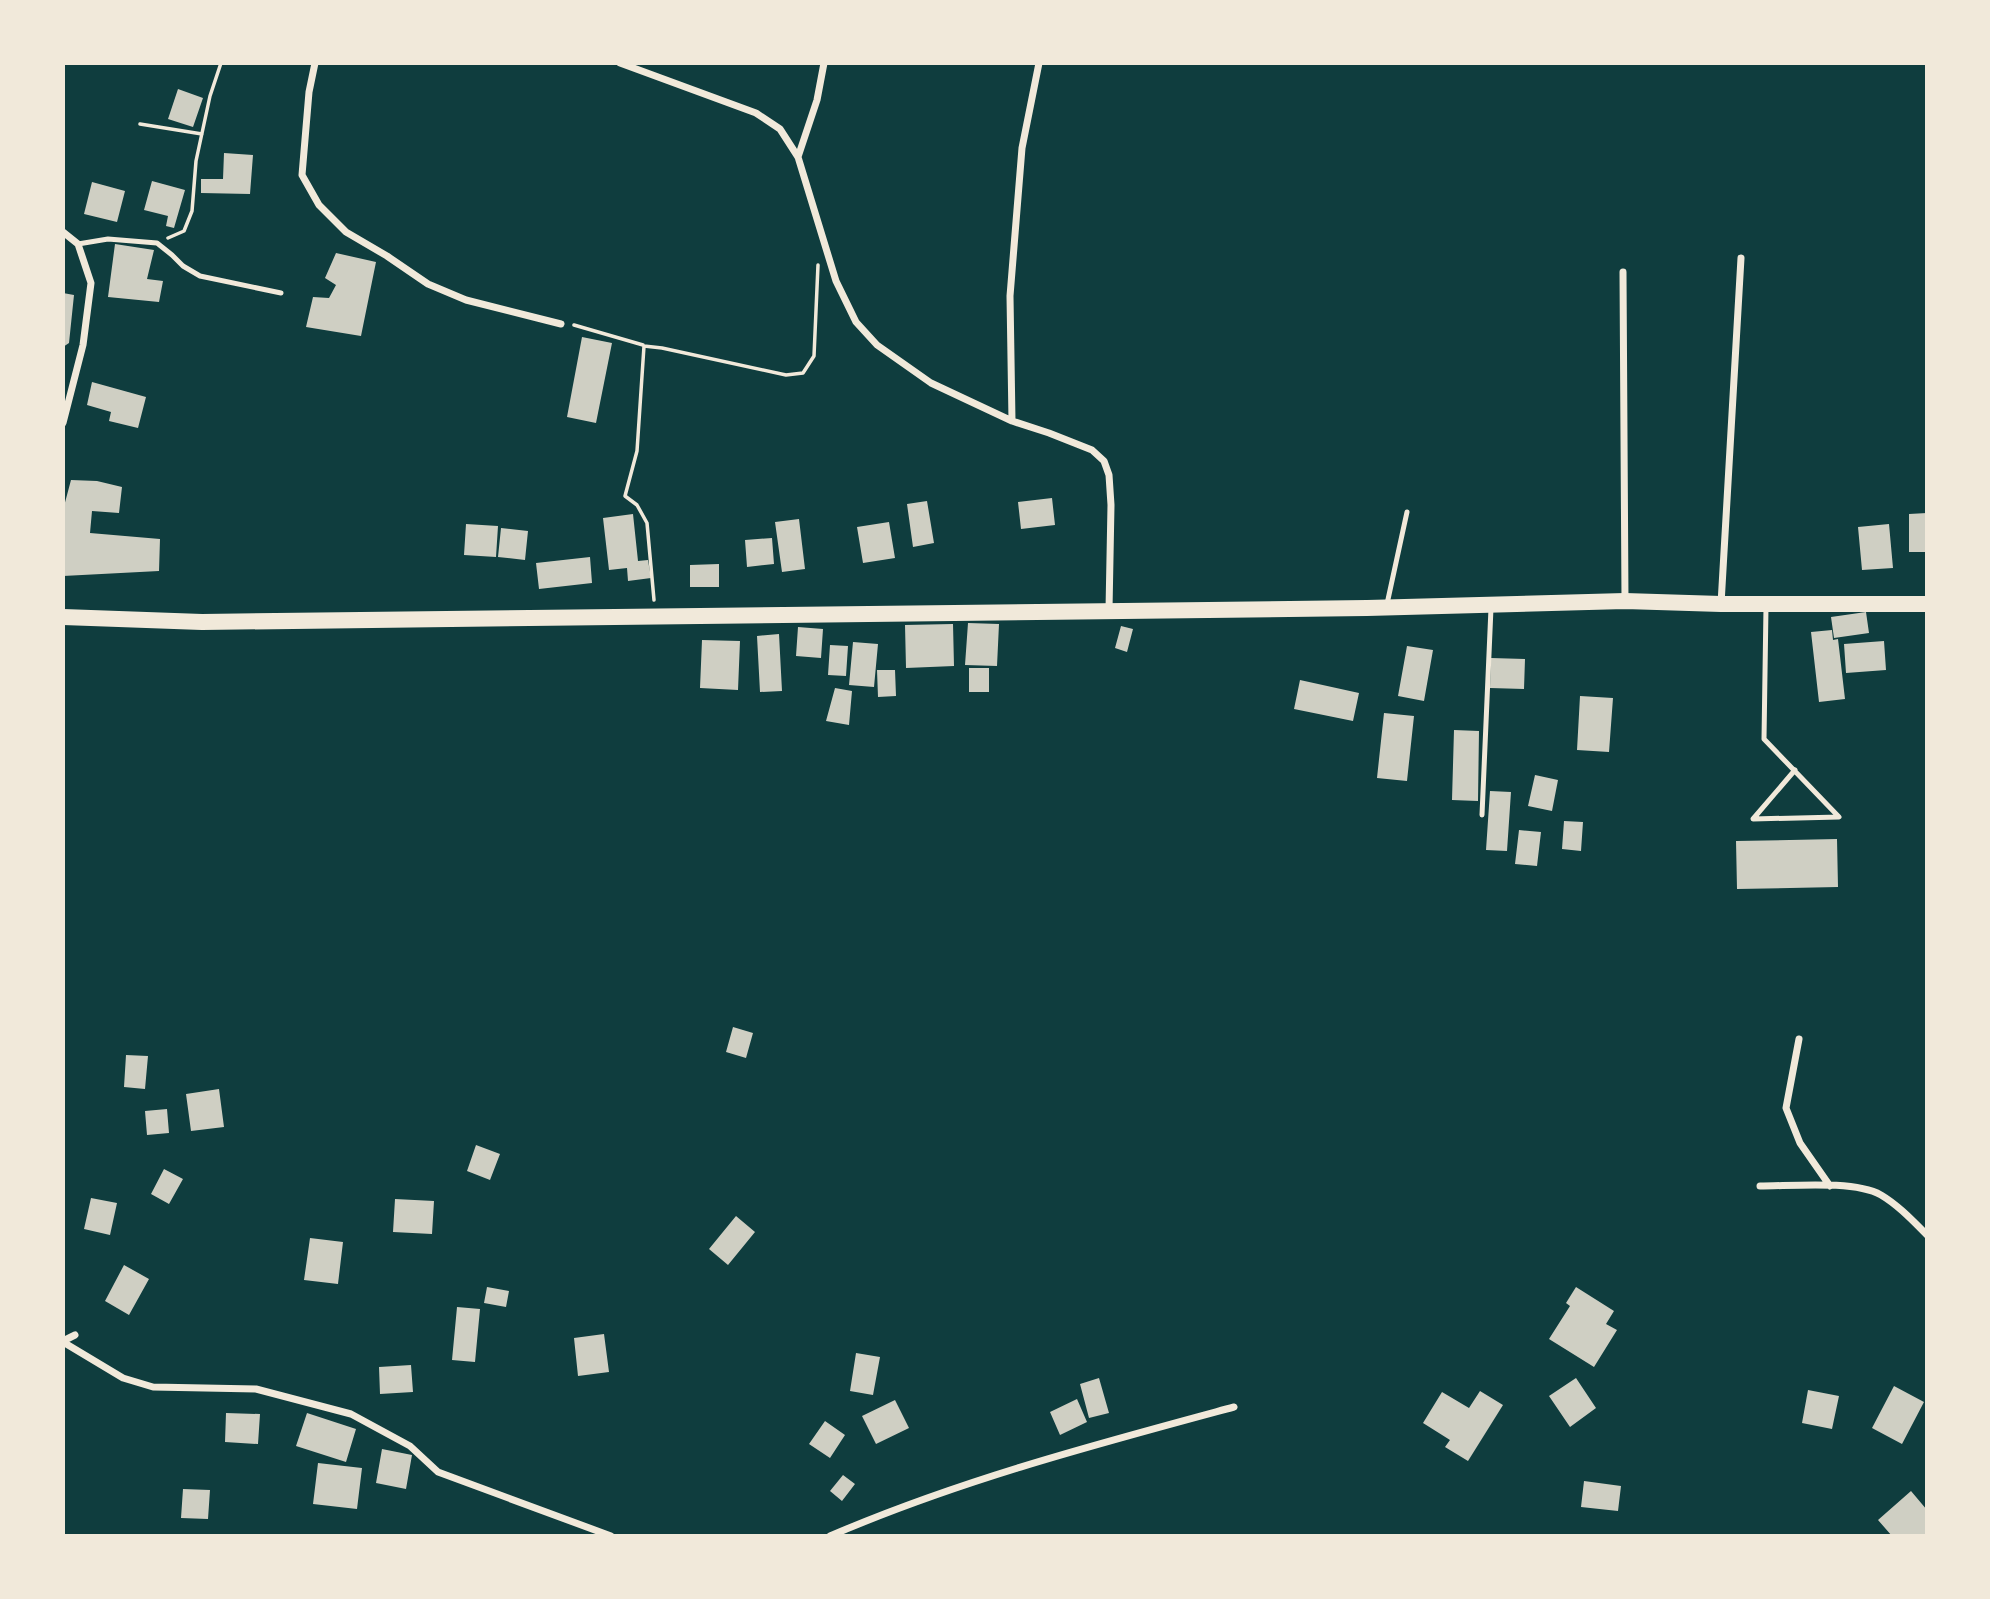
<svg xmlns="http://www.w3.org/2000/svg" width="1990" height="1599" font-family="Jost,sans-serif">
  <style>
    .building { fill: #cfcfc3 }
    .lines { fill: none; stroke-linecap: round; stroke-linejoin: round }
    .path { stroke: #f1e9da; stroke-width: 3.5 }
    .service { stroke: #f1e9da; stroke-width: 5 }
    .minor { stroke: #f1e9da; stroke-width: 7 }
    .trunk { stroke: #f1e9da; stroke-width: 16 }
  </style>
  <rect width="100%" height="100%" fill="#0f3d3e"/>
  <path class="building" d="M178,89L203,98L193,127L168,119Z
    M224,153L253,155L250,194L201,193V179H223Z
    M152,181L185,190L174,228L166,226L168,216L144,210Z
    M92,182L125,191L117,222L84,214Z
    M115,244L154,250L147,279L163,281L159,302L108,297Z
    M336,253L376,262L361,336L306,327L313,297L329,298L336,285L325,278Z
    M63,293L74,295L69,343L63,347Z
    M582,337L612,343L596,423L567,417Z
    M92,382L146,397L138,428L109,421L111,412L87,405Z
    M71,480L97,481L122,487L119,513L92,511L90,533L160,539L159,571L63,576V510Z
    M1052,498L1055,525L1021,529L1018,502Z
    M927,501L934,543L913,547L907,504Z
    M1927,513V552H1909V514Z
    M633,514L638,561L648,560L651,578L628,581L627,568L609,570L603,518Z
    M799,519L805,569L782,572L775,522Z
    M889,522L895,558L863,563L857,527Z
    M466,524L498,526L496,557L464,555Z
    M1889,524L1893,568L1862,570L1858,527Z
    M501,528L528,531L525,560L498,557Z
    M772,538L774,564L747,567L745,540Z
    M590,557L592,583L539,589L536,563Z
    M719,564V587H690V565Z
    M1866,612L1869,633L1834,638L1831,617Z
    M968,623L999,624L997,666L965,665Z
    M953,624L954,666L906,668L905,625Z
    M1121,626L1133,629L1127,652L1115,648Z
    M798,627L823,629L821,658L796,656Z
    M1832,630L1833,640L1838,639L1845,699L1819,702L1811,632Z
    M779,634L782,691L760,692L757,636Z
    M702,640L740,641L738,690L700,688Z
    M1884,641L1886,670L1846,673L1844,644Z
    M853,642L878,644L874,687L849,685Z
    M830,645L848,646L846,676L828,675Z
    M1407,646L1433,650L1424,701L1398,696Z
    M1491,658L1525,659L1524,689L1490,688Z
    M969,668H989V692H969Z
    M877,670H895L896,696L878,697Z
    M1300,680L1359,693L1353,721L1294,709Z
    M835,688L852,691L849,725L826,721Z
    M1580,696L1613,698L1609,752L1577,750Z
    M1384,713L1414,716L1407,781L1377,778Z
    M1454,730L1479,731L1478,801L1452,800Z
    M1535,775L1558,780L1552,811L1528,806Z
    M1490,791L1511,792L1507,851L1486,850Z
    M1564,821L1583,822L1581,851L1562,849Z
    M1519,830L1541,832L1537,866L1515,864Z
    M1837,839L1838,887L1737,889L1736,841Z
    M733,1027L753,1033L746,1058L726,1052Z
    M126,1055L148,1056L145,1089L124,1087Z
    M219,1089L224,1127L191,1131L186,1094Z
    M167,1109L169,1133L147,1135L145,1111Z
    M476,1145L500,1154L490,1180L467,1171Z
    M164,1169L183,1179L169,1204L151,1194Z
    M91,1198L117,1203L110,1235L84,1229Z
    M395,1199L434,1201L432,1234L393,1232Z
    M736,1216L755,1232L728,1265L709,1249Z
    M310,1238L343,1242L338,1284L304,1280Z
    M124,1265L149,1279L129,1315L105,1301Z
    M487,1287L509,1291L506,1307L484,1303Z
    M1576,1287L1614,1311L1606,1324L1617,1330L1594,1367L1549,1339L1570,1306L1566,1303Z
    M457,1307L480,1309L475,1362L452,1360Z
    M604,1334L609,1372L578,1376L574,1338Z
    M856,1353L880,1357L873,1395L850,1391Z
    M411,1365L413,1392L380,1394L379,1367Z
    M1099,1378L1109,1413L1089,1418L1080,1384Z
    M1576,1378L1596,1408L1570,1427L1549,1396Z
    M1894,1386L1924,1402L1902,1444L1872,1428Z
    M1808,1390L1839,1396L1832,1429L1802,1423Z
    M1480,1391L1503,1405L1468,1461L1445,1447L1450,1440L1423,1423L1442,1392L1469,1408Z
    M1077,1399L1087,1422L1060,1435L1050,1412Z
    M895,1400L909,1428L876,1444L862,1416Z
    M226,1413L260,1414L258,1444L225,1442Z
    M307,1413L356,1429L346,1462L296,1446Z
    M825,1421L845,1435L830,1458L809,1444Z
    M382,1449L412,1455L406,1489L376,1483Z
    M318,1463L362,1468L357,1509L313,1504Z
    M843,1475L855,1484L842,1501L830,1491Z
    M1584,1481L1621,1486L1618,1511L1581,1507Z
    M183,1489L210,1490L208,1519L181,1518Z
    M1911,1491L1927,1510V1536H1892L1878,1520Z"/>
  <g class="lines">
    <path class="path" d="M140,124L202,134
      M168,238L184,231L192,211L196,161L210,96L221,63
      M574,325L643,345
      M654,600L647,523L637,505L625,496L637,451L644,346L662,348L786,375L803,373L814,356L818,265"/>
    <path class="service" d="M78,244L108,239L157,243L172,255L183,266L200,276L281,293
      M1387,604L1407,512
      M1766,607L1764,739L1839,817L1753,819L1795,770
      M1482,815L1491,608"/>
    <path class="minor" d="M315,63L309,92L302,175L319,205L346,232L387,256L428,284L466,300L561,324
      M620,63L756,113L780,129L798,157L836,281L856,322L877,345L931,383L1012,421L1049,433L1092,450L1104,461L1109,475L1111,505L1109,610
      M798,157L817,100L824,63
      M63,232L78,244L91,283L83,345L63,423
      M1623,272L1625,600
      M1012,421L1010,296L1022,148L1039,63
      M1721,604L1741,258
      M1799,1039L1786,1108L1800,1143L1830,1186
      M1760,1186C1792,1186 1854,1180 1881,1195C1898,1205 1913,1221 1927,1235
      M63,1341L75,1335
      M63,1342L123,1378L153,1387L256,1389L351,1414L410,1446L438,1472L611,1536
      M830,1536C960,1480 1097,1444 1234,1407"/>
    <path class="trunk" d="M63,617L202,622L1367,608L1625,601L1721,604H1927"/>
  </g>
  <rect width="1990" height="1599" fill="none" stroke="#f1e9da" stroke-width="130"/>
</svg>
